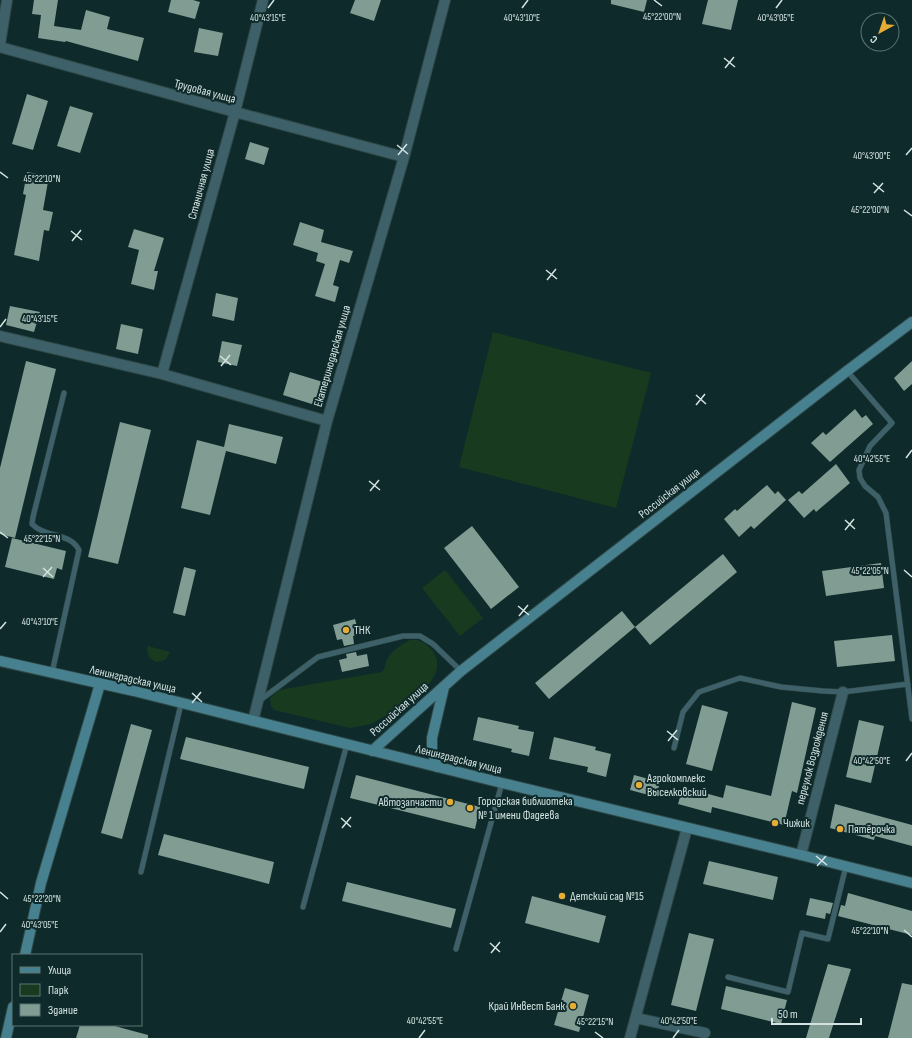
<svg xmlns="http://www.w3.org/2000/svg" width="912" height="1038" font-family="'Sofia Sans Condensed',sans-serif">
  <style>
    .green { fill: #183b20 }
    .building { fill: #819c92 }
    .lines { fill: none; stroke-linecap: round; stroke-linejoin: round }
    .lane-casing { stroke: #2e4847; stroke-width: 6 }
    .street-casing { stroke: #2e4847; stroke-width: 12 }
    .secondary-casing { stroke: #2e4847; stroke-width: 12 }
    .lane { stroke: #3d6069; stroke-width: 5 }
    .street { stroke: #3d6069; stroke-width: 10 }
    .secondary { stroke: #47808f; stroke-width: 10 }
    .ticks { fill: none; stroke: #d3e3e2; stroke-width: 1.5 }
    .poi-dot { fill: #e6ad36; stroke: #0f2a2a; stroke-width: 1.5 }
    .labels { text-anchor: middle; stroke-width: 4; stroke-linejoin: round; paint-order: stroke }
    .street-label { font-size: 12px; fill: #d3e3e2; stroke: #0f2a2a }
    .poi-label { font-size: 12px; fill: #d3e3e2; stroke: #0f2a2a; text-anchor: start }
    .ticks-label { font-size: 10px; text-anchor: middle; fill: #d3e3e2; stroke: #0f2a2a; stroke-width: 4; stroke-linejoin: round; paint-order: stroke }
  </style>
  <rect width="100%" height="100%" fill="#0f2a2a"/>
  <path class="green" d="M493,332L651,373L616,508L459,467Z
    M445,570L483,618L460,636L422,588Z
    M410,640H418L426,644L433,651L437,660V669L434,676L430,683L401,707L371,724L350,728L274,710L271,706L270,698L279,690L382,672C385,668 385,665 387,660C392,650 401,645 410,640Z
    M148,646L170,652L166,659L163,661L155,662L149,657L147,650Z"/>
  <path class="building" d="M34,0H58L54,26L81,30L86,10L110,17L107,29L144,38L138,61L66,41L65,42L38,38L41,15L32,14Z
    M171,0H193L200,2L195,19L168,12Z
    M355,0H381L374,21L350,13Z
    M611,0H647L644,12L611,4Z
    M708,0H738L731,30L702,24Z
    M199,28L223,33L218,56L194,52Z
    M27,94L48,101L33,150L12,144Z
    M70,106L93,113L80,153L57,146Z
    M250,142L269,148L264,165L245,159Z
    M27,172L49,176L43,210L53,212L49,231L44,230L39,261L14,255L26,195L23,194Z
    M300,222L324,230L321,242L353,251L349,263L340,260L333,285L339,287L335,302L315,296L325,264L316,261L318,253L293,245Z
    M134,229L164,238L154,271H158L154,290L131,284L139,250L128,247Z
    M216,293L238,298L234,321L212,316Z
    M10,306L40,312L34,332L6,325Z
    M121,324L143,329L138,354L116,349Z
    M222,341L242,345L237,366L218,362Z
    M26,361L56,369L15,538L0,534V468Z
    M912,361V384L904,391L894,378Z
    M290,372L323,382L315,405L283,395Z
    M855,409L862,418L866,415L873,424L830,462L811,443L823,432L826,435Z
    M120,422L151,430L118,564L88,557Z
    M229,424L283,437L276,464L226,451L210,515L181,508L197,440L224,447Z
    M836,464L850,483L816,512L814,509L804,518L788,500L799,491L802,494Z
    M767,485L775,494L778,491L786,500L754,529L751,526L739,537L724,519L735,509L737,511Z
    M472,526L519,587L491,609L444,548Z
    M12,538L66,551L62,570L57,568L54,579L5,567Z
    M723,554L737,572L650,645L635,627Z
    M881,563L884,588L826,596L822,571Z
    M184,567L196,570L185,616L173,613Z
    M622,611L635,627L549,699L535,683Z
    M355,619L359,634L353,636L354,644L344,646L342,639L337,640L333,625Z
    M892,635L895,661L837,667L834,641Z
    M356,652L357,656L367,654L369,666L342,672L339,660L347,658L346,654Z
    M792,702L816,708L797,793L792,791L784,825L712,807L711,813L678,804L683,787L723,798L726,785L771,796Z
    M702,705L728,712L712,771L686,764Z
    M478,717L519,726L518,729L534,732L529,756L511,752L512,749L473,740Z
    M859,720L884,726L871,783L846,777Z
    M131,724L152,730L122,839L101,833Z
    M186,737L309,767L304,789L180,759Z
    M554,737L596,747L595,750L611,754L606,777L587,772L588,767L549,759Z
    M356,775L480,807L475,829L350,798Z
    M634,775L660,782L656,797L630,790Z
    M835,804L912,825V846L875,836L874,840L830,828Z
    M164,834L274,862L269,884L158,855Z
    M709,861L778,877L773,900L703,884Z
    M347,882L456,909L451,928L342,901Z
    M848,893L912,911V935L838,916L841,905L845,906Z
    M532,896L606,916L599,943L525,923Z
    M810,898L833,903L830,914L826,913L825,919L806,915Z
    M689,933L714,939L696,1011L671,1005Z
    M828,964L851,969L829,1038H806Z
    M902,983L912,985V1038H888Z
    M726,986L787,1000L781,1024L721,1009Z
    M565,988L589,995L579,1032L554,1025Z
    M80,1025H111L148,1035V1038H76Z"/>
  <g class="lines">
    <g class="lane-casing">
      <path id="lane" d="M847,371L892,423L870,446L859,470L860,478L865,486L878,497L886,513L912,719
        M52,673L79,550C70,532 45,538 32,524L33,517L64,393
        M259,701L318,657L403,636H420L433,644L461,671
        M674,748L683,712L699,692L740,678L781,687L823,691L843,692L908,684
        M141,872L181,704
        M303,907L347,744
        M456,949L502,783
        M728,977L788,992L802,933L828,939L846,866"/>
    </g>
    <g class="street-casing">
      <path id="street" d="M0,44L7,0
        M0,47L235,112L404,157
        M0,336L162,374L327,421
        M162,374L235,112L263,0
        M253,721L327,421L404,157L445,0
        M801,855L843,692
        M636,1018L705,1033
        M630,1038L687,828"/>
    </g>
    <g class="secondary-casing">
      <path id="secondary" d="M0,661L134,691L502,783L801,855L912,883
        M372,751L461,671L847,371L912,322
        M437,767L432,751V738L444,687
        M25,955L41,883L100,684
        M6,1038L13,1007"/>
    </g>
    <use href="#lane" class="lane"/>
    <use href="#street" class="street"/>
    <use href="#secondary" class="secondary"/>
  </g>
  <path class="ticks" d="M654,0L662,6M268,8L274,0M522,8L528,0M776,8L782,0M724,58L735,67M725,68L734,57M397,145L408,154M398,155L407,144M906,155L912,148M0,172L8,178M873,183L884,192M874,193L883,183M904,210L912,216M71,231L82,240M72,241L81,230M546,270L557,279M547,280L556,269M0,327L6,319M220,356L231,365M221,366L230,355M696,395L706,404M696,405L705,394M906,458L912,450M369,481L380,490M370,491L379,480M845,520L855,529M845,530L854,519M0,532L8,538M43,568L53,577M904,570L912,577M43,577L52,567M518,606L529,615M519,616L528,605M0,629L6,622M192,693L202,702M192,703L201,692M667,731L678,740M668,741L677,730M906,761L912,753M341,818L351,827M342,828L351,817M816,856L827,865M817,866L826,856M0,892L8,899M904,930L912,937M0,932L6,924M490,943L500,952M491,953L500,942M595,1032L603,1038M419,1038L425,1030M673,1038L679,1030"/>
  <g class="poi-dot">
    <circle cx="346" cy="630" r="4"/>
    <circle cx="639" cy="785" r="4"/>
    <circle cx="450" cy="802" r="4"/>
    <circle cx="470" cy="808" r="4"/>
    <circle cx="775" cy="823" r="4"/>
    <circle cx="840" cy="829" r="4"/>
    <circle cx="562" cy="896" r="4"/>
    <circle cx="573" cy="1006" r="4"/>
  </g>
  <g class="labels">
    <g class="street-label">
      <text transform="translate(205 91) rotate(15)" y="4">Трудовая улица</text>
      <text transform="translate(201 184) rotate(-75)" y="4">Станичная улица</text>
      <text transform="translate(332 356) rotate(-74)" y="4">Екатеринодарская улица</text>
      <text transform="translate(669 493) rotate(-38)" y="4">Российская улица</text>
      <text transform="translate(133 679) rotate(13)" y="4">Ленинградская улица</text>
      <text transform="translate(399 709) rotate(-42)" y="4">Российская улица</text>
      <text transform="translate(812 758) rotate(-75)" y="4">переулок Возрождения</text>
      <text transform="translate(459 759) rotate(14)" y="4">Ленинградская улица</text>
    </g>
    <g class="poi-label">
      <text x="354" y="634">ТНК</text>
      <text x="647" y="782">Агрокомплекс<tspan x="647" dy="14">Выселковский</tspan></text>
      <text x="478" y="805">Городская библиотека<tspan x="478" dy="14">№ 1 имени Фадеева</tspan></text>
      <text x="442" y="806" text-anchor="end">Автозапчасти</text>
      <text x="783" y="827">Чижик</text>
      <text x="848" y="833">Пятёрочка</text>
      <text x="570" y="900">Детский сад №15</text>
      <text x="565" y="1010" text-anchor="end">Край Инвест Банк</text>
    </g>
  </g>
  <g class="ticks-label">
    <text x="662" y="20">45°22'00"N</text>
    <text x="268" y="21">40°43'15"E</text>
    <text x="522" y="21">40°43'10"E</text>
    <text x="776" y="21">40°43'05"E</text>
    <text x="872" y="159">40°43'00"E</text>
    <text x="42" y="182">45°22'10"N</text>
    <text x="870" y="213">45°22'00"N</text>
    <text x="40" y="322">40°43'15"E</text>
    <text x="872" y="462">40°42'55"E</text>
    <text x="42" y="542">45°22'15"N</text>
    <text x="870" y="574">45°22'05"N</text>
    <text x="40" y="625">40°43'10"E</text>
    <text x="872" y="764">40°42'50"E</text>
    <text x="42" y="902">45°22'20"N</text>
    <text x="40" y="928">40°43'05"E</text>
    <text x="870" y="934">45°22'10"N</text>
    <text x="425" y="1024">40°42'55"E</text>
    <text x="679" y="1024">40°42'50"E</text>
    <text x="595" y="1025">45°22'15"N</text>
  </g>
  <rect x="12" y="954" width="130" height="72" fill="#0f2a2a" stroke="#5d7474"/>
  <rect x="20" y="967" width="20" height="6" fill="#47808f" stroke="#5d7474"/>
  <text x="48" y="974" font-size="12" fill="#d3e3e2">Улица</text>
  <rect x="20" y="984" width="20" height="12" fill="#183b20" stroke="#5d7474"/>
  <text x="48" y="994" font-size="12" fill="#d3e3e2">Парк</text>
  <rect x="20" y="1004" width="20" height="12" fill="#819c92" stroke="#5d7474"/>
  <text x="48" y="1014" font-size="12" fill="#d3e3e2">Здание</text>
  <g transform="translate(880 32) rotate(220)"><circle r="19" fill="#0f2a2a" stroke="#5d7474"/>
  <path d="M0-3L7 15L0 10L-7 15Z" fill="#e6ad36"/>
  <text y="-6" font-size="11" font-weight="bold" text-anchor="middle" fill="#d3e3e2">С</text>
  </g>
  <path d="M772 1018v6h89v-6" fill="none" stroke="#d3e3e2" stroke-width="2"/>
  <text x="778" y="1018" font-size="12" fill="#d3e3e2" stroke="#0f2a2a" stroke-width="3" paint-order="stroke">50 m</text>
</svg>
